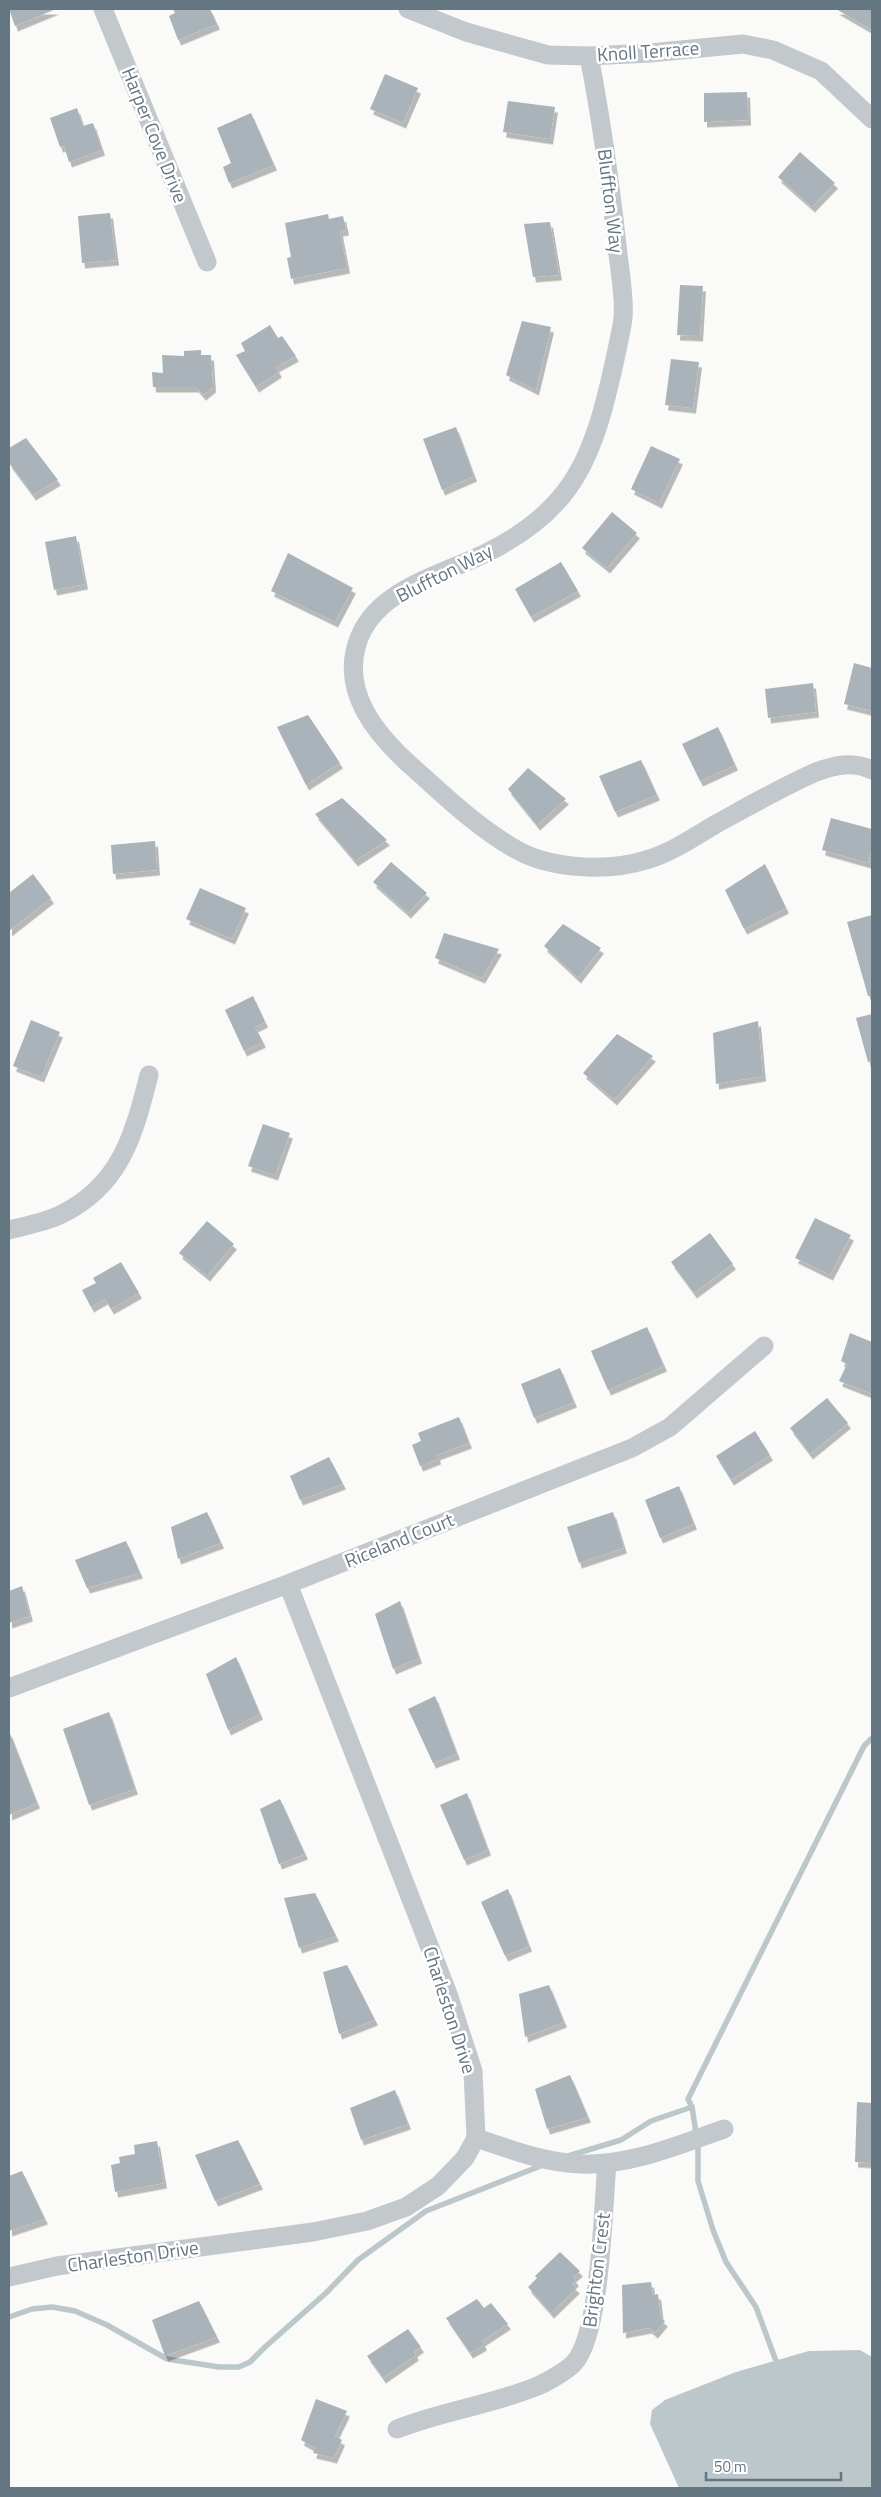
<svg xmlns="http://www.w3.org/2000/svg" width="881" height="2497" font-family="'Titillium Web',sans-serif">
  <style>
    .water { fill: #bbc7cb }
    .lines { fill: none; stroke-linecap: round; stroke-linejoin: round }
    .stream { stroke: #bbc7cb; stroke-width: 5.5 }
    .building { fill: #aab3b9; filter: url(#shadow) }
    .street { stroke: #c3c8cc; stroke-width: 19 }
    .labels { text-anchor: middle; stroke-width: 5; stroke-linejoin: round; paint-order: stroke }
    .street-label { font-size: 19px; fill: #657683; stroke: #fff }
  </style>
  <defs>
    <filter id="shadow"><feDropShadow dx="3" dy="5.5" stdDeviation="0" flood-color="#0004"/></filter>
  </defs>
  <rect width="100%" height="100%" fill="#fafaf8"/>
  <path class="water" d="M860,2350L872,2357V2488H679L650,2424L652,2410L665,2400L736,2372L809,2351Z"/>
  <g class="lines">
    <path class="stream" d="M568,2156L621,2140L651,2121L692,2107
      M9,2317L32,2309L52,2307L75,2311L107,2325L167,2359L219,2367H239L250,2362L265,2347L326,2293L358,2260L426,2211L543,2165
      M776,2361L756,2307L726,2262L713,2230L698,2181V2146L692,2107L688,2099L864,1746L872,1738"/>
  </g>
  <path class="building" d="M9,9H56L15,26Z
    M173,9H210L217,24L178,40L169,16L175,13Z
    M836,9H872V30Z
    M385,74L418,88L403,123L370,109Z
    M747,92L748,120L704,122V93Z
    M508,101L555,107L550,139L503,132Z
    M77,108L83,126L93,123L102,150L69,162L64,146L60,147L50,118Z
    M251,113L274,165L229,183L223,167L231,163L217,128Z
    M800,152L835,183L812,207L778,177Z
    M110,213L116,260L82,263L78,216Z
    M328,214L329,219L343,216L346,230L340,231L347,268L291,279L287,258L291,257L285,223Z
    M550,222L559,275L533,277L524,224Z
    M680,285L703,286L700,336L677,335Z
    M522,321L551,327L536,390L506,375Z
    M270,325L278,338L282,336L296,356L276,367L279,372L256,387L236,355L245,351L241,343Z
    M201,350V355H211L213,387L203,395L196,387H153L152,372L163,373L162,355L184,356V351Z
    M671,359L699,362L693,408L665,405Z
    M456,427L474,476L442,490L423,439Z
    M26,438L58,480L33,495L9,463V448Z
    M651,446L680,459L659,503L631,489Z
    M612,512L637,533L607,568L582,548Z
    M76,536L85,584L54,590L45,542Z
    M288,553L353,588L335,622L271,591Z
    M561,562L578,591L531,617L515,589Z
    M854,663L872,668V711L844,704Z
    M813,683L816,712L768,718L765,689Z
    M308,715L340,763L306,785L277,727Z
    M718,727L735,765L700,781L682,744Z
    M641,760L657,795L615,812L599,776Z
    M528,768L566,799L537,825L508,789Z
    M342,798L387,840L355,861L315,814Z
    M831,818L872,829V848L868,863L822,850Z
    M155,841L157,870L113,874L111,845Z
    M391,862L427,893L408,913L373,882Z
    M765,864L786,908L744,929L725,890Z
    M33,874L51,898L9,931V893Z
    M200,888L246,908L232,939L186,919Z
    M872,915V996H868L847,922Z
    M563,924L601,948L578,978L544,946Z
    M444,933L499,949L482,978L435,958Z
    M253,996L265,1022L255,1027L263,1042L244,1051L225,1010Z
    M872,1014V1061L868,1062L856,1018Z
    M31,1020L60,1032L41,1077L13,1066Z
    M758,1021L763,1076L716,1084L713,1033Z
    M617,1034L653,1056L614,1100L583,1073Z
    M263,1124L290,1133L275,1175L248,1166Z
    M815,1218L851,1235L830,1275L795,1258Z
    M207,1221L234,1244L207,1276L179,1253Z
    M710,1233L733,1264L694,1293L671,1262Z
    M121,1262L139,1293L111,1309L105,1299L91,1307L82,1290L96,1283L93,1278Z
    M647,1327L664,1366L608,1390L591,1351Z
    M850,1333L872,1342V1394L839,1381L847,1364L841,1361Z
    M560,1368L574,1402L534,1418L521,1384Z
    M827,1398L848,1423L810,1454L790,1428Z
    M459,1417L469,1443L437,1455L438,1459L420,1466L412,1445L421,1441L418,1433Z
    M755,1431L770,1455L731,1480L716,1456Z
    M329,1457L343,1484L300,1500L290,1476Z
    M679,1486L694,1524L660,1538L645,1500Z
    M207,1512L221,1543L178,1559L171,1527Z
    M613,1512L624,1548L579,1563L567,1527Z
    M126,1541L140,1573L87,1588L75,1560Z
    M22,1586L30,1616L9,1623V1591Z
    M400,1601L419,1658L393,1669L375,1614Z
    M236,1657L260,1714L228,1730L206,1674Z
    M435,1696L457,1754L433,1763L408,1709Z
    M109,1712L135,1789L89,1805L63,1729Z
    M9,1731L37,1803L9,1815Z
    M467,1793L488,1850L464,1860L440,1805Z
    M280,1799L305,1854L279,1864L260,1809Z
    M508,1889L529,1946L505,1956L481,1902Z
    M315,1893L336,1936L299,1948L284,1898Z
    M347,1965L375,2020L339,2034L323,1972Z
    M549,1985L564,2022L525,2037L519,1994Z
    M570,2075L588,2117L547,2129L535,2089Z
    M395,2090L408,2124L361,2140L350,2108Z
    M857,2102L872,2103V2163L855,2162Z
    M238,2140L260,2184L215,2201L195,2155Z
    M157,2141L164,2183L115,2192L111,2165L120,2163L119,2157L135,2154L134,2145Z
    M22,2171L45,2219L9,2231V2176Z
    M560,2252L580,2271L573,2277L576,2281L572,2284L577,2288L551,2313L528,2287L537,2278L535,2276Z
    M651,2282L653,2295L658,2294L661,2318L665,2321L655,2333L649,2328L623,2333L622,2285Z
    M477,2299L484,2308L491,2303L508,2324L482,2341L484,2345L470,2353L446,2318Z
    M199,2301L217,2337L165,2356L152,2320Z
    M408,2329L421,2347L414,2352L416,2355L383,2378L367,2356Z
    M316,2399L347,2411L335,2436L342,2440L334,2458L313,2453L315,2448L301,2440Z"/>
  <g class="lines">
    <path class="street" d="M103,9L207,262
      M408,9L466,32L548,55L589,56L650,53L743,44L773,50L821,71L872,119
      M589,56C601,118 610,182 617,245C619,268 625,295 623,318C622,328 619,339 617,350C607,396 595,454 565,492C546,517 516,538 488,552C443,575 373,589 357,644C342,692 375,733 409,764C443,794 476,827 517,850C551,869 608,872 646,860C671,853 694,837 716,824C749,806 782,787 816,772C835,765 853,761 872,770
      M9,1230C25,1226 45,1222 60,1215C121,1186 134,1134 149,1075
      M9,1688L288,1584L632,1448L670,1427L764,1346
      M476,2138C509,2149 546,2163 580,2164C630,2166 678,2145 724,2129
      M9,2277L57,2266L313,2232L367,2221L406,2207L438,2186L465,2158L476,2138L473,2071L448,1994L288,1584
      M397,2429C442,2411 491,2405 535,2387C544,2384 568,2370 574,2363C601,2334 603,2206 607,2163"/>
  </g>
  <g class="labels">
    <g class="street-label">
      <text transform="translate(648 51) rotate(-4)" y="7">Knoll Terrace</text>
      <text transform="translate(155 135) rotate(68)" y="7">Harper Cove Drive</text>
      <text transform="translate(611 201) rotate(83)" y="7">Bluffton Way</text>
      <text transform="translate(444 573) rotate(-27)" y="7">Bluffton Way</text>
      <text transform="translate(399 1540) rotate(-22)" y="7">Riceland Court</text>
      <text transform="translate(450 2010) rotate(72)" y="7">Charleston Drive</text>
      <text transform="translate(133 2256) rotate(-8)" y="7">Charleston Drive</text>
      <text transform="translate(596 2270) rotate(-83)" y="7">Brighton Crest</text>
    </g>
  </g>
  <rect width="881" height="2497" fill="none" stroke="#657683" stroke-width="20"/>
  <path d="M706 2472v8h135v-8" fill="none" stroke="#657683" stroke-width="2.5"/>
  <text x="714" y="2472" font-size="15" fill="#657683" stroke="#ffffff" stroke-width="4" paint-order="stroke">50 m</text>
</svg>
